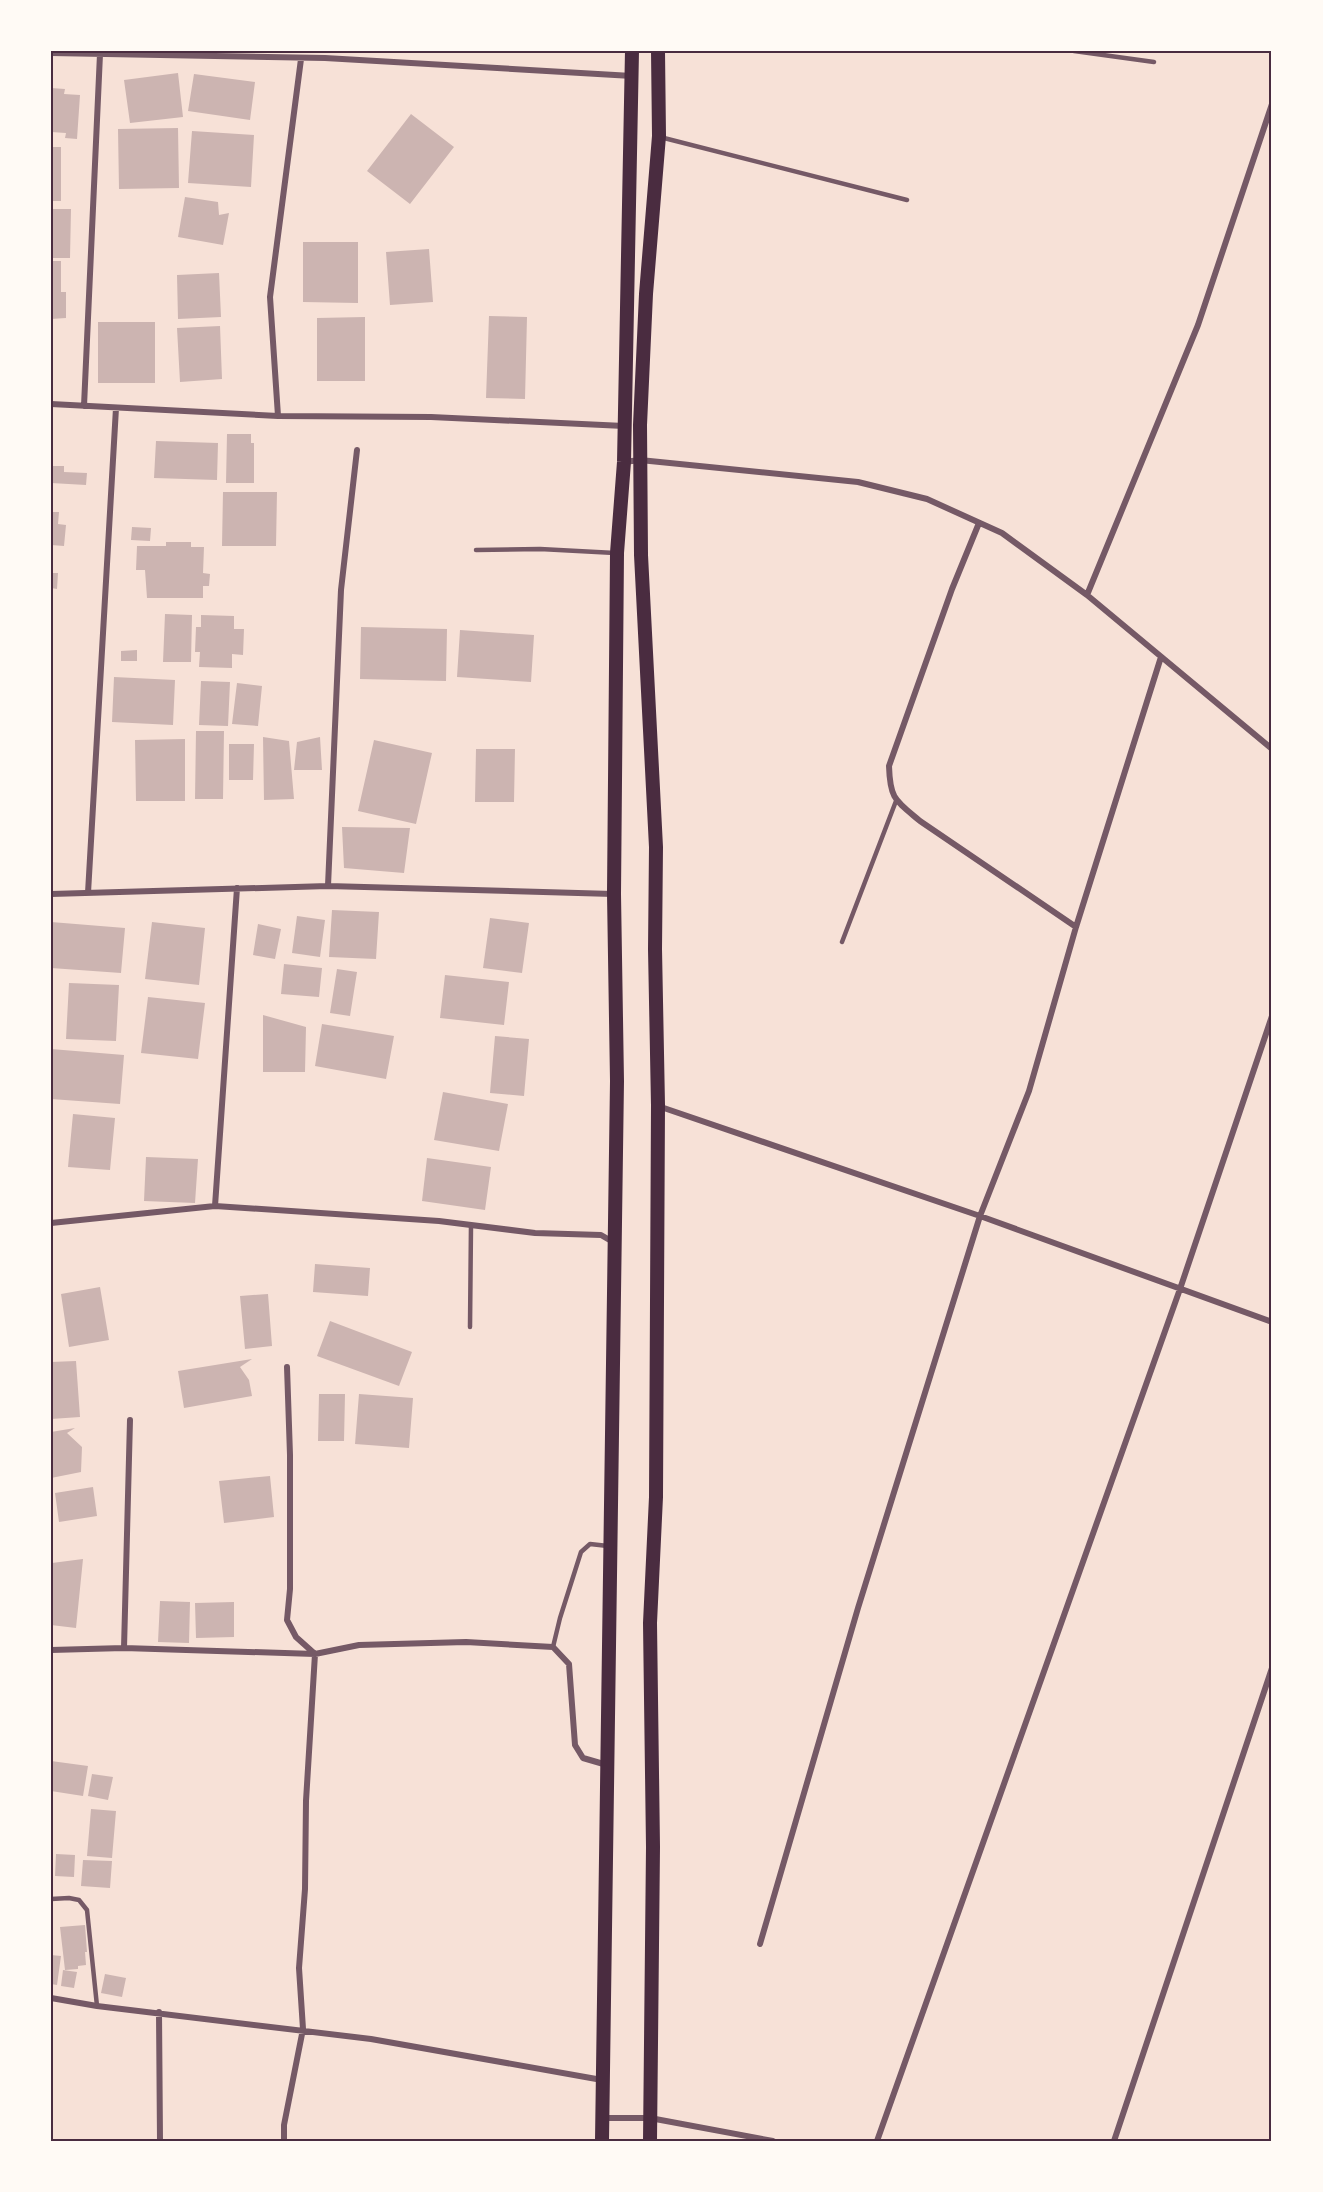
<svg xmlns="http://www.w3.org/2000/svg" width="1323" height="2192" font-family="'IBM Plex Sans',sans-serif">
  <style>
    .building { fill: #ccb4b1 }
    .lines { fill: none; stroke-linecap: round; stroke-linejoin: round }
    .service { stroke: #755966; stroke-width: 4.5 }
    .minor { stroke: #755966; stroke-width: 6 }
    .primary { stroke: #4a2c40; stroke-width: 14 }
    .neatline { fill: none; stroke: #4a2c40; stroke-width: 2 }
  </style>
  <rect width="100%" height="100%" fill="#f7e1d7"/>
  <path class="building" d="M178,73L183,117L130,123L124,80Z
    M194,74L255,82L250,120L188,111Z
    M51,88L65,89L64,94L80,95L77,139L65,138L66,133L51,132Z
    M411,114L454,147L410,204L367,171Z
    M178,128L179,188L119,189L118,129Z
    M192,131L254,135L251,187L188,183Z
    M51,147H61V201H51Z
    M185,197L218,202L219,215L229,213L223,245L178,237Z
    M51,209H71L70,258H51Z
    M303,242H358V303L303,302Z
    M429,249L433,302L390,305L386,252Z
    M51,261H61V292H66V318L51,319Z
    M219,273L221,317L178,319L177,275Z
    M489,316L527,317L525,399L486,398Z
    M365,317V381H317V318Z
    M98,322H155V383H98Z
    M220,326L222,379L180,382L177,328Z
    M227,434H251V443H254V483H226Z
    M156,441L218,443L217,480L154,478Z
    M51,466H64V472L87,473L86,485L51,483Z
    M223,492H277L276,546H222Z
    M51,512H59L58,524L66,525L64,546L51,545Z
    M132,527L151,528L150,541L131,540Z
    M166,542H191V547H204L203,573L210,574L209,586H203V598H147L145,570H136L137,546H166Z
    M51,573H58L57,589L51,588Z
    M165,614L192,615L191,662H163Z
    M201,615L234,616V629H244L243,655L232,654V668L199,667L200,652H195L196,627H201Z
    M361,627L447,629L446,681L360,679Z
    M460,630L534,635L531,682L457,677Z
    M137,650V661H121V651Z
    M114,677L175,680L173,725L112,722Z
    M201,681L230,682L228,726L199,725Z
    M237,683L262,686L258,726L232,724Z
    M196,731H224L223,799H195Z
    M263,737L289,741L294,799L264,800Z
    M320,737L322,770H294L297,742Z
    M185,739V801H136L135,740Z
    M374,740L432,753L416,824L358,811Z
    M229,744H254L253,780H229Z
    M476,749H515L514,802H475Z
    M342,827L410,828L404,873L344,868Z
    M332,910L379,912L376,959L329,957Z
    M297,916L325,920L320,957L292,953Z
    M490,918L529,923L522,973L483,968Z
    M51,922L125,928L121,973L51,968Z
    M152,922L205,928L199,985L145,979Z
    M258,924L281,929L275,959L253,955Z
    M284,964L322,968L319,997L281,994Z
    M337,969L357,972L350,1016L330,1013Z
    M445,975L509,982L504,1025L440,1018Z
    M69,983L119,985L116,1041L66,1039Z
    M148,997L205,1003L198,1059L141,1053Z
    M263,1015L306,1027L305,1072H263Z
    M322,1024L394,1036L386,1079L315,1066Z
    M495,1036L529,1039L524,1096L490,1093Z
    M51,1049L124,1055L120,1104L51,1099Z
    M443,1092L508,1104L499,1151L434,1140Z
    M73,1114L115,1118L110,1170L68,1167Z
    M146,1157L198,1159L195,1203L144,1201Z
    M427,1158L491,1167L485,1210L422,1201Z
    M315,1264L370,1268L368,1296L313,1292Z
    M100,1287L109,1340L69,1347L61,1294Z
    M268,1294L272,1346L245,1349L240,1296Z
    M330,1321L412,1352L399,1386L317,1356Z
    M252,1359L240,1367L249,1380L252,1396L184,1408L178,1371Z
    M76,1361L80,1417L51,1419V1362Z
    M319,1394H345L344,1441H318Z
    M359,1394L413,1398L409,1448L355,1444Z
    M75,1428L67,1433L82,1447L81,1472L51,1478V1432Z
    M270,1476L274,1517L224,1523L219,1481Z
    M93,1487L97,1516L59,1522L55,1493Z
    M83,1559L76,1628L51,1625L52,1563Z
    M160,1601L190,1602L189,1643L158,1642Z
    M234,1602V1637L196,1638L195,1603Z
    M51,1761L88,1766L83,1796L51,1791Z
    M92,1774L113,1777L108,1800L88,1796Z
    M91,1809L116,1811L112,1858L87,1856Z
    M56,1854L75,1855L74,1877L55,1876Z
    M83,1860L112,1861L110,1888L81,1886Z
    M85,1925L87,1952H85L86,1965L78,1966V1969L65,1970L60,1927Z
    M51,1955L61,1956L57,1985L51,1984Z
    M63,1970L77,1972L74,1988L61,1986Z
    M105,1974L126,1978L122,1997L101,1993Z"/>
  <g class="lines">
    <path class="service" d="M1074,51L1154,62
      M660,137L907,200
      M476,550L540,549L615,553
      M842,942L896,801
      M470,1327L471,1225
      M553,1647L560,1618L581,1552L590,1544L608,1546
      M51,1899L69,1898L79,1900L87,1910L97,2006"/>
    <path class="minor" d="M51,53L325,58L632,76
      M51,404L278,416L431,417L624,426
      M84,406L100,54
      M278,416L270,297L301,59
      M624,462L640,460L858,482L927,499L1002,533L1087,595L1272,749
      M979,523L952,589L889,766C890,799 895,800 920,821L1076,927
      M1087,595L1198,325L1272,104
      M328,886L341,590L357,450
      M88,893L116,408
      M51,894L328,886L613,894
      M658,1106L980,1216L1272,1322
      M215,1206L237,888
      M51,1223L215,1206L439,1221L535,1233L601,1235L613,1242
      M124,1648L130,1420
      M51,1650L124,1648L315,1654L359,1645L466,1642L553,1647L569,1664L575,1745L583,1758L607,1765
      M760,1944L858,1608L980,1216L1029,1091L1076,927L1161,657
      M51,1998L97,2006L371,2039L602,2080
      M159,2012L160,2141
      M603,2118H650L773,2141
      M284,2141V2125L303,2029L299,1968L305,1889L306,1801L315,1654L296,1637L287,1620L290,1589V1455L287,1367
      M877,2141L1180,1289L1272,1016
      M1114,2141L1272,1668"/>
    <path class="primary" d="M602,2141L617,1081L614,894L617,553L624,462L632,51
      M650,2141L653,1847L650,1623L656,1497L658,1105L655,949L656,847L641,555L640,425L646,294L659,136L658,51"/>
  </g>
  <rect width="1323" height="2192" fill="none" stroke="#fffaf5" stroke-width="105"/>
  <rect x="52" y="52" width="1218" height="2088" class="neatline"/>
</svg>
